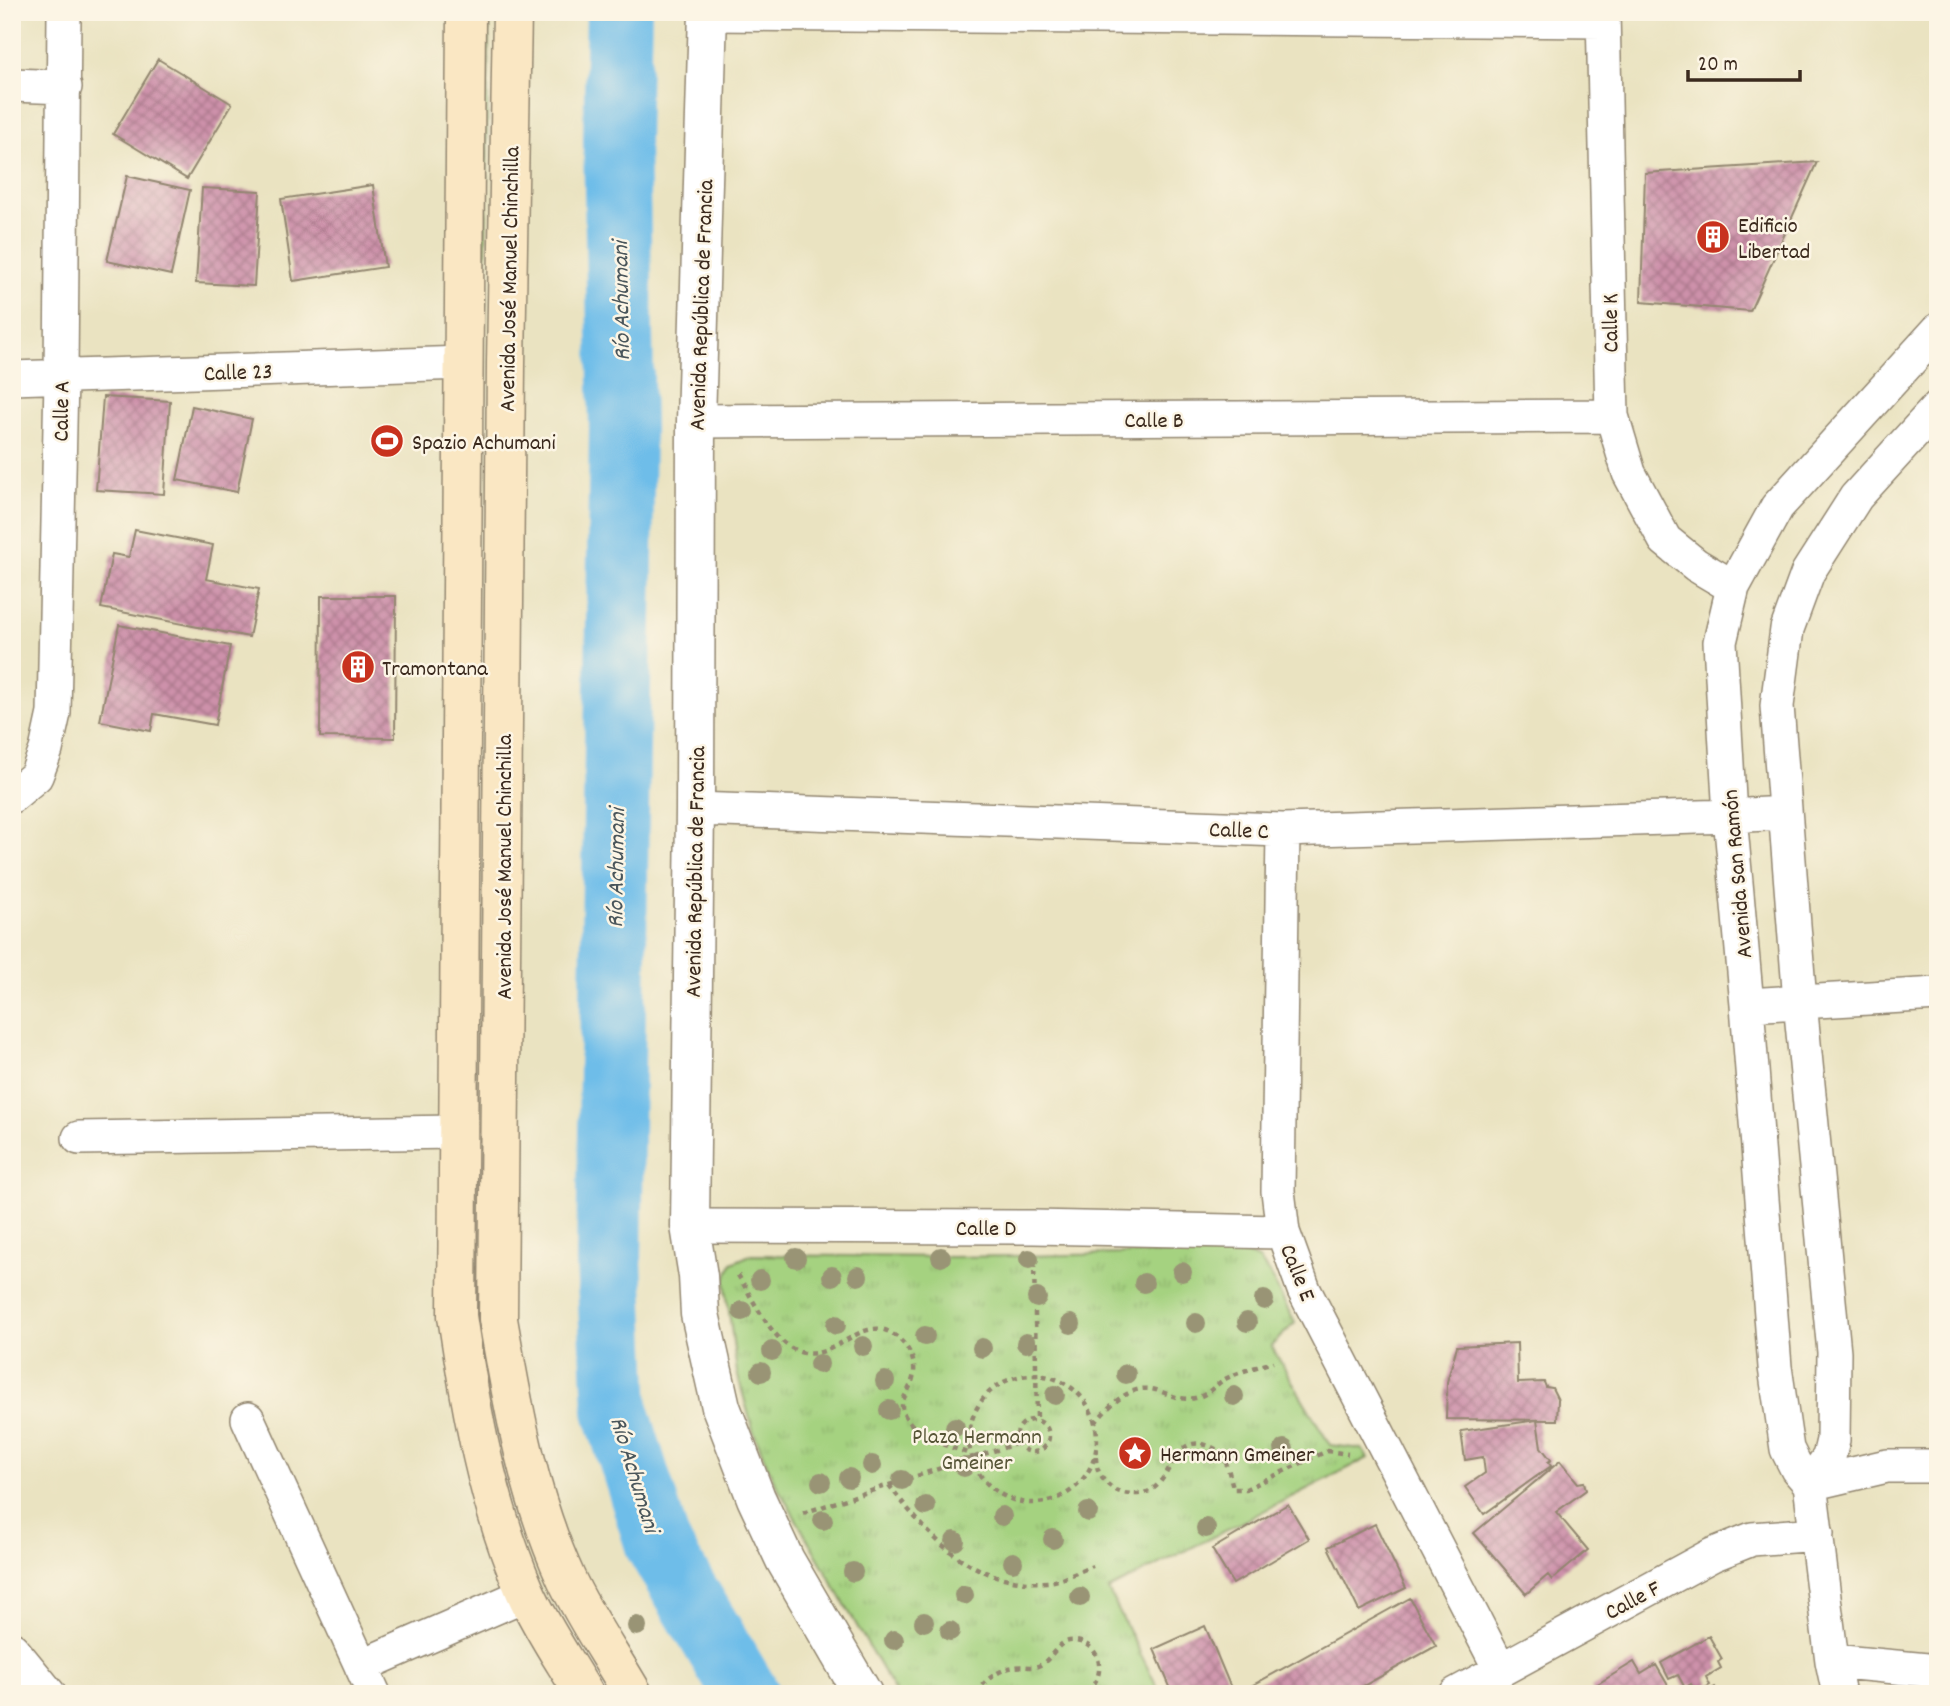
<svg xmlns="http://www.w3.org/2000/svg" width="1950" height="1706" font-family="Dekko,sans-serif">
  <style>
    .grass { fill: url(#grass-tufts); stroke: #707e4f; stroke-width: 2 }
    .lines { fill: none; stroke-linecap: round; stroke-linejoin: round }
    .river { stroke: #6ebde9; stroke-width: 66 }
    .building { fill: url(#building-cross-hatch) }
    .minor-casing { stroke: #928670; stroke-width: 36 }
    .tertiary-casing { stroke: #928670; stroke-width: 41 }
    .secondary-casing { stroke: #928670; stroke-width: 41 }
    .path { stroke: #928670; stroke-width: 4.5; stroke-dasharray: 5 5; stroke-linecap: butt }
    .minor { stroke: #fff; stroke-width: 33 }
    .tertiary { stroke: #fff; stroke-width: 38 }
    .secondary { stroke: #fae7c3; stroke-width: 38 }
    .tree { fill: #999475 }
    .labels { text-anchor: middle; stroke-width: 5; stroke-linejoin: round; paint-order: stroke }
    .poi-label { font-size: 23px; fill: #3b2a1e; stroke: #fcf5e5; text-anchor: start }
    .street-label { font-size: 23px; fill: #3b2a1e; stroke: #fcf5e5 }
    .park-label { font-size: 23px; fill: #565436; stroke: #fcf5e5 }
    .water-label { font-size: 24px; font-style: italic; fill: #4a565b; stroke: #fcf5e5 }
  </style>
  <defs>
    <pattern id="grass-tufts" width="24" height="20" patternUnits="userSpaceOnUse" patternTransform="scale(1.75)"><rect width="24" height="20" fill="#a5d280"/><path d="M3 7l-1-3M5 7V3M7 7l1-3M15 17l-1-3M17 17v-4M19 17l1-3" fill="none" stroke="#8fb46e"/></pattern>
    <pattern id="building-cross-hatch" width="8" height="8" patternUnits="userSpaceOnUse" patternTransform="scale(1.75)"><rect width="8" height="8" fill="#cd91aa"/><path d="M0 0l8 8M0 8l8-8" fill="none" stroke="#a8778a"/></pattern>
  </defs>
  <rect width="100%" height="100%" fill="#fcf5e5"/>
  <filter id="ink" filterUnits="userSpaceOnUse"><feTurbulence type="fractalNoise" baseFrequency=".0143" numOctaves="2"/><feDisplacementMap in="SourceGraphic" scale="14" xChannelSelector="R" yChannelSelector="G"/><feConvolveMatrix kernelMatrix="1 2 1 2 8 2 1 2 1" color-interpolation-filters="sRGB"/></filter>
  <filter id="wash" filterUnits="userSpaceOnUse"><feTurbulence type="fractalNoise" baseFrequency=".00686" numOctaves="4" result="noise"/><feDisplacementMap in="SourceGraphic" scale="28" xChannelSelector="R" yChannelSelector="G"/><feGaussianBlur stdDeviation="1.57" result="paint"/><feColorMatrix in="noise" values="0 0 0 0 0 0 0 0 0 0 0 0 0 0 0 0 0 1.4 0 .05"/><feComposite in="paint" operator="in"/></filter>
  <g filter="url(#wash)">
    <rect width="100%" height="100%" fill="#eae3c1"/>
    <path class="grass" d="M484,12H489L485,305H480Z
      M1240,1252L1259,1259L1269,1273L1295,1323L1271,1346L1330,1445L1362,1449L1368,1458L1108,1590L1161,1694H896L773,1479L754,1433L737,1373L725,1281L732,1263L750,1255L953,1257Z"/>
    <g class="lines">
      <path class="river" d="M619,12L616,140L622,429L609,1261L616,1410L658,1545L746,1694"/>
    </g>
    <g id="blocks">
      <path class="building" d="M158,59L232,104L187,179L113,134Z
        M1817,162L1750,311L1641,302L1645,173Z
        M127,176L190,190L171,275L107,261Z
        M373,185L385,267L293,281L281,199Z
        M202,188L260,191L254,286L196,283Z
        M103,397L170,401L164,494L96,490Z
        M192,406L252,419L237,492L177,480Z
        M135,530L213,545L206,579L259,589L249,637L101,608L112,554L129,557Z
        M321,596H396L395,738L320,737Z
        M119,625L230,646L215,725L154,714L151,731L100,721Z
        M1517,1343L1518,1383L1544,1382L1546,1387L1552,1388L1558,1400L1557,1420L1446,1419L1447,1382L1457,1346Z
        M1537,1420L1541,1447L1551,1460L1548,1462L1551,1466L1484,1514L1465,1487L1485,1473L1483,1457L1465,1460L1461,1431Z
        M1560,1461L1578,1483L1584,1482L1586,1490L1556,1512L1588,1550L1552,1580L1548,1575L1526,1594L1474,1533Z
        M1288,1504L1309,1539L1233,1584L1212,1549Z
        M1375,1524L1406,1588L1359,1611L1328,1547Z
        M1410,1598L1436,1646L1349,1694H1246L1244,1690Z
        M1205,1626L1231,1688L1218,1694H1173L1154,1649Z
        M1709,1636L1722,1659L1718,1662L1721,1668L1706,1677L1710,1685L1696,1693L1691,1684L1685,1688L1678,1675L1669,1679L1661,1663Z
        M1634,1662L1641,1674L1656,1665L1673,1694H1595L1591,1688Z
        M1715,1687L1719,1694H1703Z"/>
    </g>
  </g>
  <g filter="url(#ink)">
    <use href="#blocks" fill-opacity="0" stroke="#928670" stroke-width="2"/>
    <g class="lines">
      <g class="minor-casing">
        <path id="minor" d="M1603,12L1612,416L1629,473L1665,540L1696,565L1733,587
          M708,14L1602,21
          M12,85L65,87
          M12,378L464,363
          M696,421L1612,416
          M12,796L36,776L46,750L54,713L61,378L64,12
          M695,809L1283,830L1730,816L1784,813
          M1283,830L1278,1191L1283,1232L1304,1290L1500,1669
          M1747,1005L1938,994
          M79,1138L456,1132
          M690,1226L1033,1227L1283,1232
          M248,1419L374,1694
          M1810,1484L1829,1457L1833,1440L1834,1352L1800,1002L1777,706L1787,629L1808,572L1856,497L1938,407
          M1810,1484L1887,1466H1938
          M12,1649L49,1694
          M1832,1661L1938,1671
          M361,1666L526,1594
          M1456,1694L1712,1555L1752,1539L1817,1534
          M1839,1694L1832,1661L1810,1484L1797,1469L1787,1449L1775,1367L1747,1005L1730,816L1720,642L1733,587L1777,507L1938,330"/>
      </g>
      <g class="tertiary-casing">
        <path id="tertiary" d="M708,12L696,421L695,809L690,1226L698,1276L700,1314L721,1407L756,1498L785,1560L863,1694"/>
      </g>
      <g class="secondary-casing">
        <path id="secondary" d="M466,12L457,1316C471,1410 487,1503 525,1591C541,1627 564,1660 584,1694
          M512,12L506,363L498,1319C513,1406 528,1496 566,1578C584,1617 611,1656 633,1694"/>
      </g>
      <path class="path" d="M1034,1262L1037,1420
        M738,1275C751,1296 762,1320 779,1338C824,1384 855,1311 891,1333C906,1342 918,1360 913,1378C908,1398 891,1403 913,1426C926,1441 952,1447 970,1454
        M969 1439a64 64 0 1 1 128 0a64 64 0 1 1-128 0Z
        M1017 1436a16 16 0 1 1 32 0a16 16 0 1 1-32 0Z
        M1095,1423C1110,1405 1132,1381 1159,1391C1171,1395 1181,1401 1195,1398C1209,1395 1215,1384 1227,1378C1241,1371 1257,1367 1273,1362
        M1096,1457C1096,1471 1102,1481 1114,1489C1120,1493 1127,1494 1134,1494C1173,1496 1167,1438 1202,1444C1210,1446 1216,1448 1221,1454C1229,1464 1229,1477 1234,1489H1246L1327,1451L1348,1454
        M889,1485C931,1540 973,1586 1047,1582C1062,1581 1079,1571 1093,1566
        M803,1513L1018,1443
        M977,1694C981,1681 1002,1668 1015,1667C1025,1665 1033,1670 1042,1664C1054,1656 1058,1639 1075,1641C1105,1644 1108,1685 1079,1694"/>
      <use href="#minor" class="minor"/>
      <use href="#tertiary" class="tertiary"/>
      <use href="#secondary" class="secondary"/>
    </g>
    <g class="tree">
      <circle cx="941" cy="1257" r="10"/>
      <circle cx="796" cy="1258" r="10"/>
      <circle cx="1029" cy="1259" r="10"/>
      <circle cx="1182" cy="1272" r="10"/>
      <circle cx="832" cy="1276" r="10"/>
      <circle cx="858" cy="1276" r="10"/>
      <circle cx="760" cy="1280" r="10"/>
      <circle cx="1144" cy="1283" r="10"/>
      <circle cx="1037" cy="1298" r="10"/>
      <circle cx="1264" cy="1300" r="10"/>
      <circle cx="742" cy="1311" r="10"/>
      <circle cx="1247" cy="1322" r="10"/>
      <circle cx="1196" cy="1323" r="10"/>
      <circle cx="1071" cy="1324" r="10"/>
      <circle cx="836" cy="1325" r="10"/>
      <circle cx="925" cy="1336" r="10"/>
      <circle cx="1026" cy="1343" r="10"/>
      <circle cx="863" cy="1346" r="10"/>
      <circle cx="982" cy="1348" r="10"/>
      <circle cx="772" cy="1351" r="10"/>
      <circle cx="819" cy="1364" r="10"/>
      <circle cx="761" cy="1372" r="10"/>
      <circle cx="1126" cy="1374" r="10"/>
      <circle cx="885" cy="1381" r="10"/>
      <circle cx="1055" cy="1395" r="10"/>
      <circle cx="1234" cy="1396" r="10"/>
      <circle cx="889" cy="1410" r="10"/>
      <circle cx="955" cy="1427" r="10"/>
      <circle cx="1284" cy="1449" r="10"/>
      <circle cx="872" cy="1465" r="10"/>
      <circle cx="964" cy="1467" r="10"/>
      <circle cx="849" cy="1478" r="10"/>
      <circle cx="902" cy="1480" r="10"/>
      <circle cx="821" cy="1482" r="10"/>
      <circle cx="926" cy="1506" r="10"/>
      <circle cx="1088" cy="1512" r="10"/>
      <circle cx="1002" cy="1516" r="10"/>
      <circle cx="823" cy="1520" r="10"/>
      <circle cx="1206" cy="1528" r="10"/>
      <circle cx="1053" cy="1539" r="10"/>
      <circle cx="955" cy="1541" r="10"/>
      <circle cx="1013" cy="1562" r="10"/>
      <circle cx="853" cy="1572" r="10"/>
      <circle cx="964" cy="1595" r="10"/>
      <circle cx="1080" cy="1597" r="10"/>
      <circle cx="924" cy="1622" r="10"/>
      <circle cx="637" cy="1626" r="10"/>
      <circle cx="950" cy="1631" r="10"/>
      <circle cx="894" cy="1640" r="10"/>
    </g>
  </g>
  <defs>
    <g id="building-disc" transform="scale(1.75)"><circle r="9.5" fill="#c8321e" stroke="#fcf5e5"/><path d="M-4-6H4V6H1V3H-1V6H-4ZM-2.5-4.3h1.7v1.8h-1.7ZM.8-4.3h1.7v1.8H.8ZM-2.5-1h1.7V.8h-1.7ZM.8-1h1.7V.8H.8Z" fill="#fff"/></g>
    <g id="stadium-disc" transform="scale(1.75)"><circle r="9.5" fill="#c8321e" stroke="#fcf5e5"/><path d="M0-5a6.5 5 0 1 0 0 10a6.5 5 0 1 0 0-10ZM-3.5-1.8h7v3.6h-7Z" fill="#fff"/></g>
    <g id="sight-disc" transform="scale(1.75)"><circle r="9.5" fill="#c8321e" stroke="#fcf5e5"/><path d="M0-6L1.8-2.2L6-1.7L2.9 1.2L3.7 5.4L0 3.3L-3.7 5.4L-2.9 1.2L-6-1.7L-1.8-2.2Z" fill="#fff"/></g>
  </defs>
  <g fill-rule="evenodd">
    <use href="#building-disc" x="1713" y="237"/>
    <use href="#stadium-disc" x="387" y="441"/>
    <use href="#building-disc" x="358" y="667"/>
    <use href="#sight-disc" x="1135" y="1453"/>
  </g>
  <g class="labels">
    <g class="poi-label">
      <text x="1738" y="232">Edificio<tspan x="1738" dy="26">Libertad</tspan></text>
      <text x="412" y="449">Spazio Achumani</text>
      <text x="382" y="675">Tramontana</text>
      <text x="1160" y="1461">Hermann Gmeiner</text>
    </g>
    <g class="street-label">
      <text transform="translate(508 279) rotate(-89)" y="8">Avenida José Manuel Chinchilla</text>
      <text transform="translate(700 305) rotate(-88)" y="8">Avenida República de Francia</text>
      <text transform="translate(1609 323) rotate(-91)" y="8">Calle K</text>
      <text transform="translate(238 371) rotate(-2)" y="8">Calle 23</text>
      <text transform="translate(60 411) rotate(-89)" y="8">Calle A</text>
      <text x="1154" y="427">Calle B</text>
      <text transform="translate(1239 829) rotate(2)" y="8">Calle C</text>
      <text transform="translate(503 867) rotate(-90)" y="8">Avenida José Manuel Chinchilla</text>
      <text transform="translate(694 872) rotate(-89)" y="8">Avenida República de Francia</text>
      <text transform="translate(1736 874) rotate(-95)" y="8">Avenida San Ramón</text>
      <text x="986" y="1235">Calle D</text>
      <text transform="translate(1299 1272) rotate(68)" y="8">Calle E</text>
      <text transform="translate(1632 1599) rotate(-28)" y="8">Calle F</text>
    </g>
    <g class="park-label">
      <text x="977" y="1443">Plaza Hermann<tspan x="977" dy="26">Gmeiner</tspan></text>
    </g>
    <g class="water-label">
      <text transform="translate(620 301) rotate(-91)" y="8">Río Achumani</text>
      <text transform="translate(615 868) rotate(-89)" y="8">Río Achumani</text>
      <text transform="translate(636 1474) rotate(73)" y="8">Río Achumani</text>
    </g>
  </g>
  <rect width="1950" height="1706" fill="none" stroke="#fcf5e5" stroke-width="42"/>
  <path d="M1688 70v10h112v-10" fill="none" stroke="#3b2a1e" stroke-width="3.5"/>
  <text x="1698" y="70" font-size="21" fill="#3b2a1e" stroke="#fcf5e5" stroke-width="5" paint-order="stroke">20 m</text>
</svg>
